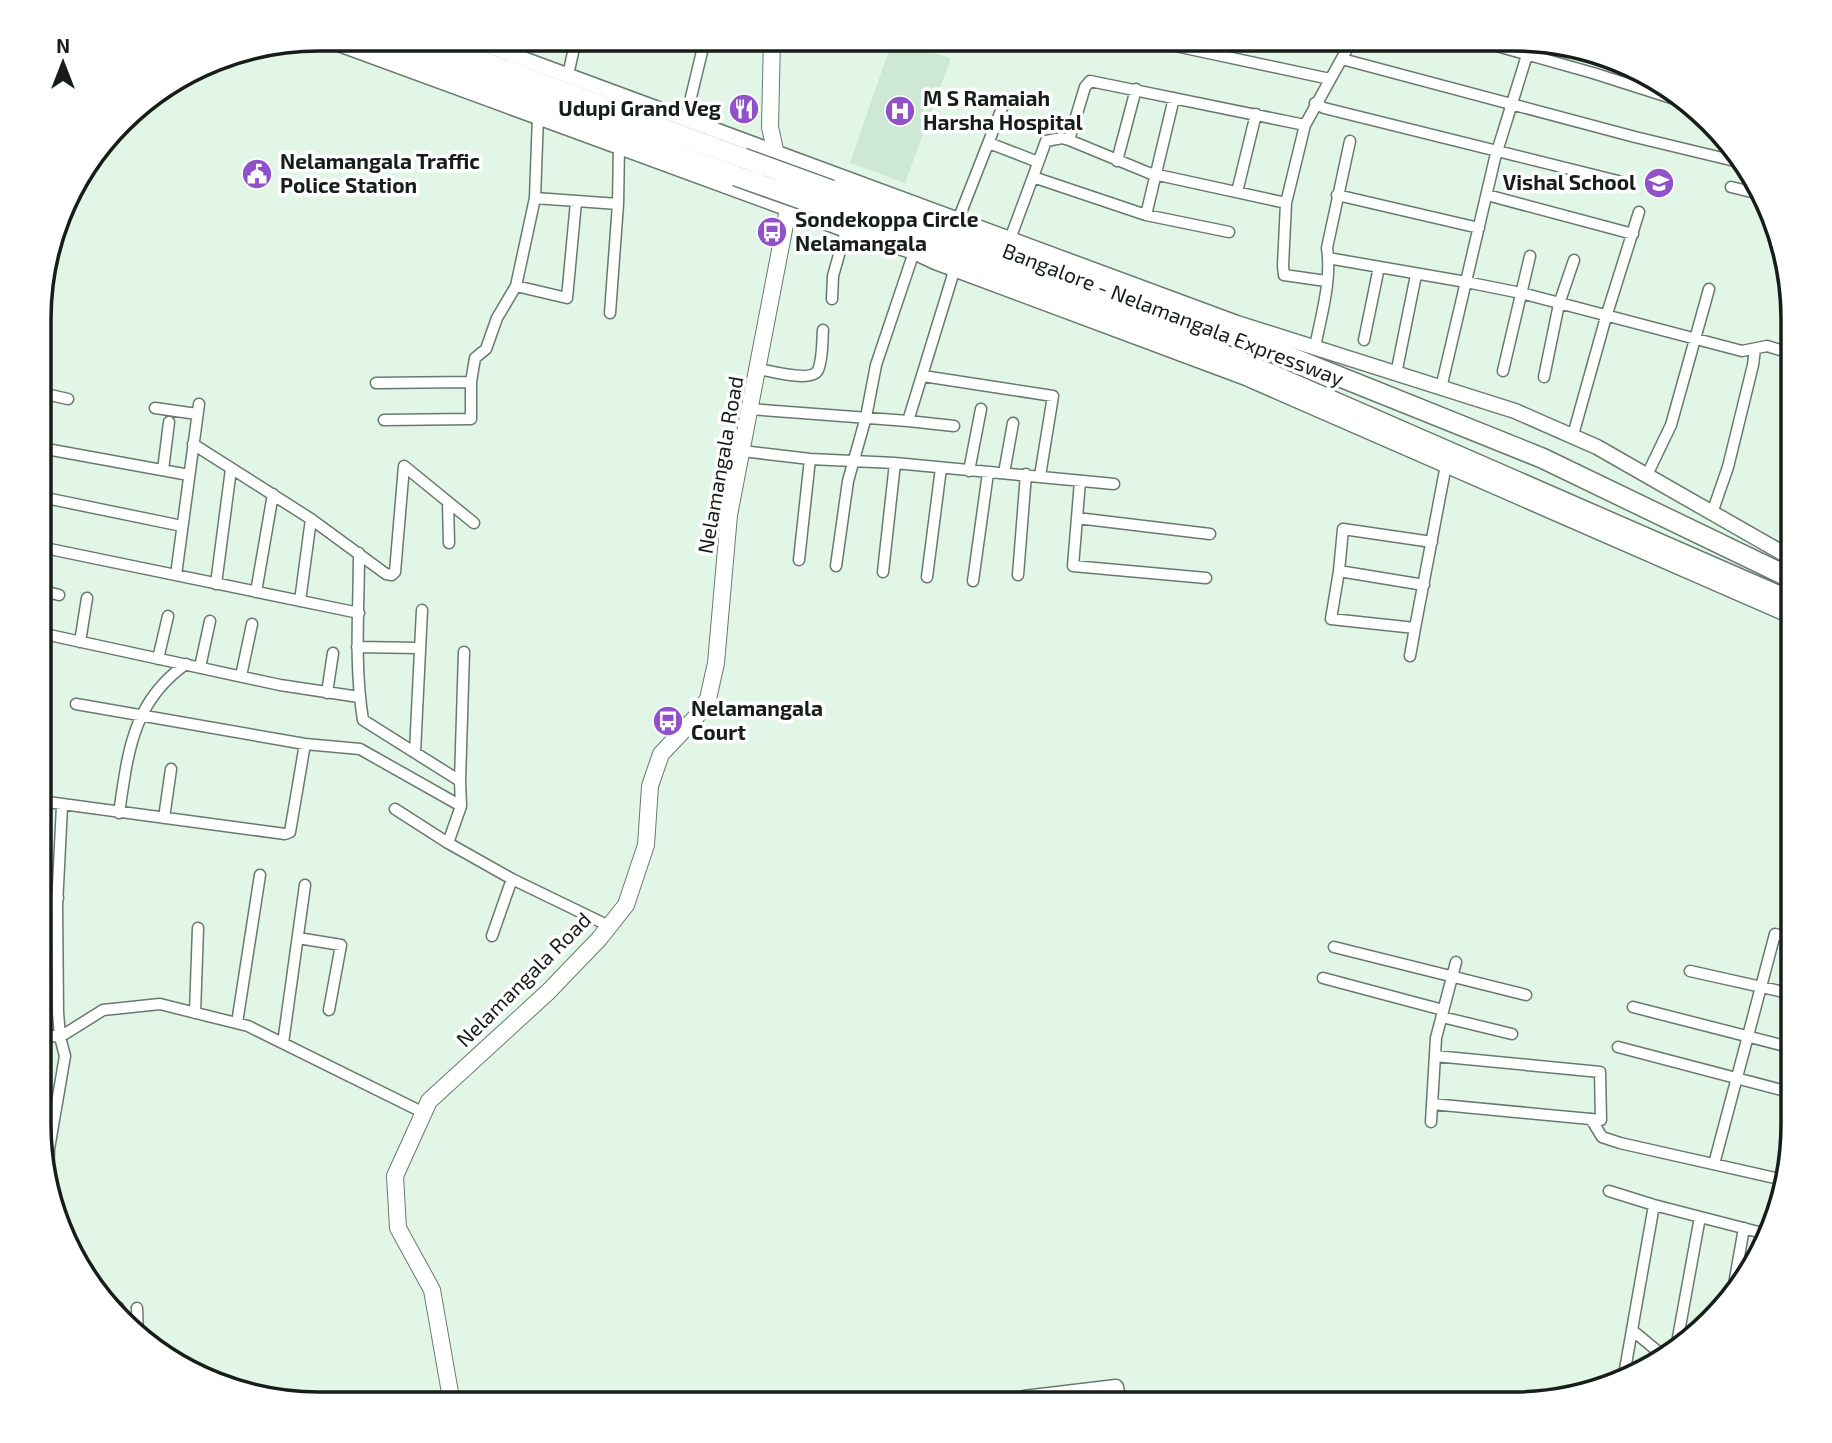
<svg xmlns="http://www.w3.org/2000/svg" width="1832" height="1443" font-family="'Exo 2',sans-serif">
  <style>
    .built { fill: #cde9d6 }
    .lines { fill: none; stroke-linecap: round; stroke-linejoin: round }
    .minor-casing { stroke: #687a6e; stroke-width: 13 }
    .tertiary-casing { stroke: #687a6e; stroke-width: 17 }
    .secondary-casing { stroke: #687a6e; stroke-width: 18 }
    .motorway-casing { stroke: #687a6e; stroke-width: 22 }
    .minor { stroke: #fff; stroke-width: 10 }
    .tertiary { stroke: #fff; stroke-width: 14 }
    .secondary { stroke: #fff; stroke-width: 16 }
    .motorway { stroke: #fff; stroke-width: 19 }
    .motorway-bridge-casing { stroke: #687a6e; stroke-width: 22; stroke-linecap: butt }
    .motorway-bridge { stroke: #fff; stroke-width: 19 }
    .labels { text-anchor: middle; stroke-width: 7; stroke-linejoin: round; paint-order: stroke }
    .poi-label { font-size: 21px; font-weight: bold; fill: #171e19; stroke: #fff; text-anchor: start }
    .street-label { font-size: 21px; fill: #171e19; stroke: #fff }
    .rim { fill: none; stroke: #171e19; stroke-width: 3.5 }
  </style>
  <rect width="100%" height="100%" fill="#e1f6e7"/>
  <path class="built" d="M892,41L951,58L905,183L850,163Z"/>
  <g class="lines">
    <g class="minor-casing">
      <path id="minor" d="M1143,39L1330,79
        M1472,39L1593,73L1684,102
        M1342,59L1635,137L1739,162
        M568,75L576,39
        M1315,103L1324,108L1622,182
        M686,118L705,39
        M989,143L1038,162
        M1117,161L1136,89
        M1033,177L1046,141L1062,138L1069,140
        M1731,187L1764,195
        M1237,192L1256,114
        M1337,195L1479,228
        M1487,195L1633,234
        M535,198L618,204
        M1286,203L1149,173L1069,140L1085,87L1090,81L1305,125
        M1146,215L1174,98
        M958,220L1002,108
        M1010,239L1033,177L1146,215L1229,232
        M1328,258L1466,282L1521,293L1742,351L1767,346L1793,354
        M1326,281L1284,275L1283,266L1286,203L1305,125L1346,51L1349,39
        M516,286L567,298L576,202
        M832,299L833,276L846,230
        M610,313L618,204L619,146
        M1364,340L1379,267
        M1315,347C1321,316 1332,280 1327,248L1350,141
        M758,369C771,371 812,383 818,370C823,359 822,341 823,330
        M1503,371L1530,256
        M1396,374L1416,275
        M923,376L1053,396L1040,476
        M1544,377L1559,304L1574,260
        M376,383L471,382L475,358L486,349L497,318L516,286L535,198L538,116
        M1441,388L1495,158L1532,39
        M41,393L68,399
        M155,408L197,414
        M750,409L908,421
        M384,420L471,419V382
        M954,426L908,421L955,268
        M1573,435L1606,317L1639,212
        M193,444L311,519L386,574L392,575L395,572L404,466L474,523
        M41,448L189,475
        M742,451L810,459L895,463L1114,484
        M163,470L169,422
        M969,471L981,409
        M1004,473L1013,423
        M1647,475L1671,425L1709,289
        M1080,481L1077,518L1210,534
        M41,497L182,526
        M448,502L449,543
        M1712,513L1728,467L1753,365L1755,349
        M1077,518L1073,566L1206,578
        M40,547L359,613
        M359,553C359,609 354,665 363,720L460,781L461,806L448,843
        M799,560L810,459
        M836,566L848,481L866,417L876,365L914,252
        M1339,571L1343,529L1432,542
        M883,572L895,463
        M176,575L199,404
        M1018,575L1026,474
        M927,577L941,468
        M973,581L988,473
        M216,584L231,469
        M1424,585L1339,571L1331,619L1415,628L1446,465
        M40,590L59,595
        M256,592L273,494
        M300,601L311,519
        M40,633L280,685L359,697
        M80,642L87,598
        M357,647L419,648
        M1410,656L1415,628
        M158,659L168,616
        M200,667L210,621
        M241,676L252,624
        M327,693L333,653
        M76,704L305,744L360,749L461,806
        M40,736V734
        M415,752L422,610
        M460,781L464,652
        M40,801L285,834L290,832L305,744
        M395,809L448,843L512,879L609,926
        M119,813C128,753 132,702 186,664
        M164,818L171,769
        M40,898H58
        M492,936L512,879
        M298,938L341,945L329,1010
        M1334,947L1526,995
        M1690,971L1793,994
        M1323,978L1443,1010
        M1633,1007L1793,1048
        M195,1013L198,928
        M1442,1017L1512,1034
        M237,1023L260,875
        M39,1034L60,1037L103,1010L160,1004L248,1026L424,1113
        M283,1043L305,885
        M1618,1047L1793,1093
        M1432,1104L1601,1120L1600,1072L1435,1056
        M1591,1119L1602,1137L1620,1143L1784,1180
        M1431,1122L1436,1038L1456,962
        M1714,1164L1775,934L1793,938
        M48,1175L49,1149L65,1056L60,1037L58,1012L57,906L62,806
        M1609,1191L1654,1205L1770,1235
        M1732,1296L1744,1228
        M110,1304L118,1307
        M137,1308L138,1337
        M1632,1330L1661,1354
        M1677,1343L1700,1217
        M1623,1381L1654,1205"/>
    </g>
    <g class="tertiary-casing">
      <path id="tertiary" d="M325,39L846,230L914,252L935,262L1246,378L1793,617
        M469,39L1237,323L1515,411L1597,447L1793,559
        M994,1404L1024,1398L1116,1387L1119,1404"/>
    </g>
    <g class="secondary-casing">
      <path id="secondary" d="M452,1404L432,1290L398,1228L395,1176L429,1101L548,992L599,939L626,905L646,845L650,786L661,754L696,717L708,699L716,663L729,515L788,209L770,127L772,39"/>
    </g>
    <g class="motorway-casing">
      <path id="motorway" d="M369,39L736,176
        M422,39L743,158
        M831,190L1293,358L1542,458L1793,579
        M826,208L1151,326L1250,365L1793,602"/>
    </g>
    <use href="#minor" class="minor"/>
    <use href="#tertiary" class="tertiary"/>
    <use href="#secondary" class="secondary"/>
    <use href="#motorway" class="motorway"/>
    <g class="motorway-bridge-casing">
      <path id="motorway-bridge" d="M743,158L831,190
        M736,176L826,208"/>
    </g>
    <use href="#motorway-bridge" class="motorway-bridge"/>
  </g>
  <defs>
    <g id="restaurant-disc" transform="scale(1.575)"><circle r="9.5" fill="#9052c9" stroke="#fff"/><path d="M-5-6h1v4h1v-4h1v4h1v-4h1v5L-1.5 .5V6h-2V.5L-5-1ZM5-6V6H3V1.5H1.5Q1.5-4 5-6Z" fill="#fff"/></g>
    <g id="hospital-disc" transform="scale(1.575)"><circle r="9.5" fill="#9052c9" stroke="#fff"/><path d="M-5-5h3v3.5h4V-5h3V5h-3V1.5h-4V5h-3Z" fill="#fff"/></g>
    <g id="civic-disc" transform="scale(1.575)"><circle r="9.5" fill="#9052c9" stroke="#fff"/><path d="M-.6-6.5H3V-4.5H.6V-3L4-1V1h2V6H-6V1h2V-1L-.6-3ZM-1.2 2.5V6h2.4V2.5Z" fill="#fff"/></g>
    <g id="school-disc" transform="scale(1.575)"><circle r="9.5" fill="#9052c9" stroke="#fff"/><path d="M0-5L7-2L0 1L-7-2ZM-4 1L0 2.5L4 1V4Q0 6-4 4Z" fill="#fff"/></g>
    <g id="bus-disc" transform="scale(1.575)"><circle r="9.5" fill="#9052c9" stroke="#fff"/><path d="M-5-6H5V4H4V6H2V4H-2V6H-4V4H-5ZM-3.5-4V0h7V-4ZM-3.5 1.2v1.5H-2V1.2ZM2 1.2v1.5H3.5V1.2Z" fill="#fff"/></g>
  </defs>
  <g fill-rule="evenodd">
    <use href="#restaurant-disc" x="744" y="109"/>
    <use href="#hospital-disc" x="900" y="111"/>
    <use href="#civic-disc" x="257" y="174"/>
    <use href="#school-disc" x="1659" y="183"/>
    <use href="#bus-disc" x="772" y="232"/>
    <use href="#bus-disc" x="668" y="721"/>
  </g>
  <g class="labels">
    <g class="poi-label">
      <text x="923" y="106">M S Ramaiah<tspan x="923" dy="24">Harsha Hospital</tspan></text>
      <text x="721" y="116" text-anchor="end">Udupi Grand Veg</text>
      <text x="280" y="169">Nelamangala Traffic<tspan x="280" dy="24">Police Station</tspan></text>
      <text x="1636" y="190" text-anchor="end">Vishal School</text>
      <text x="795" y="227">Sondekoppa Circle<tspan x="795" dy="24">Nelamangala</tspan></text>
      <text x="691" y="716">Nelamangala<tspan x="691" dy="24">Court</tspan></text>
    </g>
    <g class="street-label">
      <text transform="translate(1173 315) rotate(21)" y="7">Bangalore - Nelamangala Expressway</text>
      <text transform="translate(721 465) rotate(-80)" y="7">Nelamangala Road</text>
      <text transform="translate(524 980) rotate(-45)" y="7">Nelamangala Road</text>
    </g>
  </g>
  <path d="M0 0H1832V1443H0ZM319 51H1513A268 268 0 0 1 1781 319V1124A268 268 0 0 1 1513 1392H319A268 268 0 0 1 51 1124V319A268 268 0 0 1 319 51Z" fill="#fff" fill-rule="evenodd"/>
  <path class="rim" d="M319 51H1513A268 268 0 0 1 1781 319V1124A268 268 0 0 1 1513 1392H319A268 268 0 0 1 51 1124V319A268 268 0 0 1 319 51Z"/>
  <g transform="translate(63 63)" stroke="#ffffff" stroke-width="5" paint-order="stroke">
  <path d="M0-5L12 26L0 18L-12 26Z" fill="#171e19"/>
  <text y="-10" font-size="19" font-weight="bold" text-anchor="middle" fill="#171e19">N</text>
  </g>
</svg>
